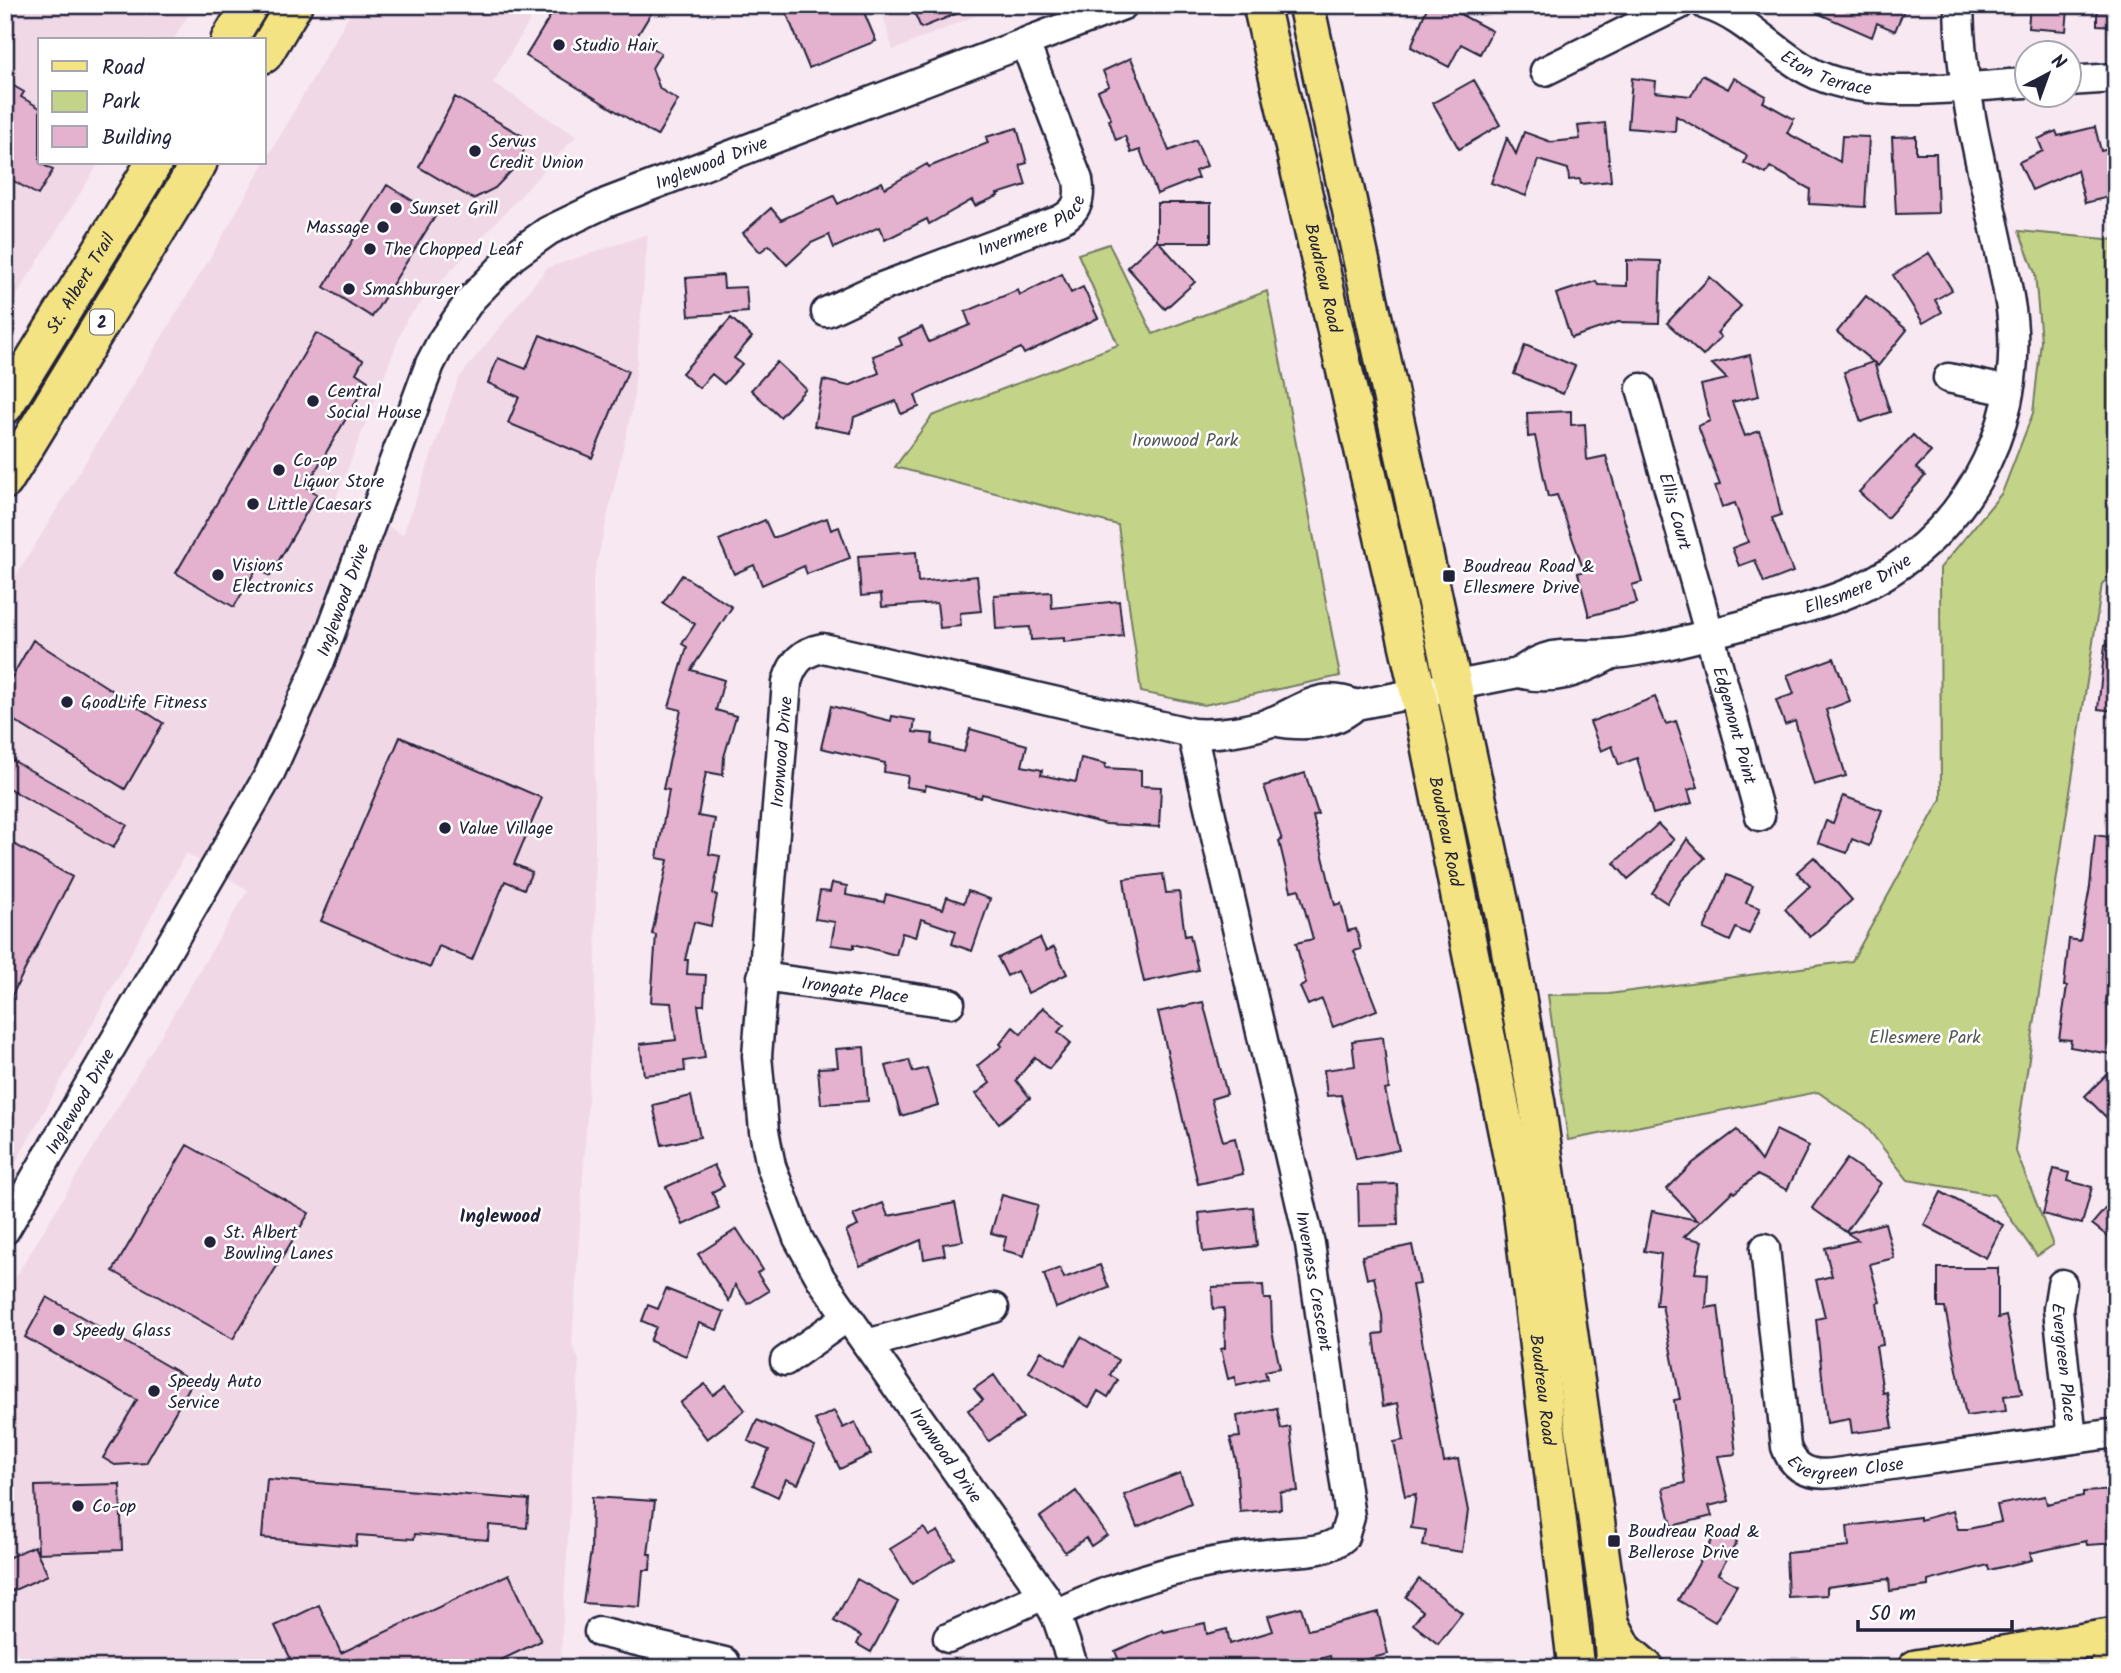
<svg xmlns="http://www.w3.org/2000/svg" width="2121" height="1673" font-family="Kalam,sans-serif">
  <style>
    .built { fill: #f1d8e7 }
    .green { fill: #c3d488; stroke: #727b62; stroke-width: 2 }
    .building { fill: #e4b1cf; stroke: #22223b; stroke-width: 2 }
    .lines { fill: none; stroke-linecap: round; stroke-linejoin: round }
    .minor-casing { stroke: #22223b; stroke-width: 33 }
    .major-casing { stroke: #22223b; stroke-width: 40 }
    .minor { stroke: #fff; stroke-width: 28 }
    .major { stroke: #f4e382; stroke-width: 35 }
    .poi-dot { fill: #22223b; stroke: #fff; stroke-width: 2.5 }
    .labels { text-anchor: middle; stroke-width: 5; stroke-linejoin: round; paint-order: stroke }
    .shield { fill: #fff; stroke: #646476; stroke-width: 2 }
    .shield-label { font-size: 16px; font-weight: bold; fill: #22223b }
    .poi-label { font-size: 18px; fill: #22223b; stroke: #fff; text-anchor: start }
    .street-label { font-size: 18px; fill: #22223b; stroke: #fff }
    .park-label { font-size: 18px; fill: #525752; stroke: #fff }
    .neighbourhood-label { font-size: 19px; font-weight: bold; fill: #22223b; stroke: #fff }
  </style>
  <rect width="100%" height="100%" fill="#f7e8f1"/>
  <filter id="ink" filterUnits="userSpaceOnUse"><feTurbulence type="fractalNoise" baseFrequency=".0143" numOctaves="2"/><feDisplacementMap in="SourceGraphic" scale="14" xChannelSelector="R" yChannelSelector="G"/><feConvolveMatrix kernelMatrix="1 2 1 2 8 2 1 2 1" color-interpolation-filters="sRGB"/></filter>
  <g filter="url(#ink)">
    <path class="built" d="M5,5H194L173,40H40V163H99L5,314Z
      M355,5H539L493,83L576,136L407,318L336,498L403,535L459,378L547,268L648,234L633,405L593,579L596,976L572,1345L579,1359L560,1668H28L5,1634V1295L248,890L186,853L15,1164L5,1169V594L207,263Z
      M880,5H1001L893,50Z"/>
    <path class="green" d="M2019,231L2116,240V569L2102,584L2015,1149L2053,1245L2037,1256L1994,1195L1908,1180L1865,1125L1818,1092L1568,1140L1548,995L1609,994L1852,961L1941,799L1940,568L2002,493L2033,413L2041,341L2035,273Z
      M1109,244L1153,334L1267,291L1340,676L1204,705L1141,692L1118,525L895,467L932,416L1118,345L1078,254Z"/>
    <path class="building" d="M557,5H656L636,38L661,53L652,68L660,89L678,100L657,136L526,56Z
      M783,5H861L876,41L809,68Z
      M911,5H976V6L921,28Z
      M1428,5H1443L1492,31L1480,54L1461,44L1449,67L1411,47Z
      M1799,5H1906L1895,31L1877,23L1872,37Z
      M2030,5L2068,9L2066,31L2028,28Z
      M2097,5H2116V26L2097,25Z
      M1131,58L1169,151L1196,140L1207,166L1195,171L1198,178L1157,194L1140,150L1131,153L1125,136L1116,140L1109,120L1111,119L1098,91L1109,86L1103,71Z
      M1702,75L1728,89L1734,78L1766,96L1763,102L1794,119L1787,133L1840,162L1842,136L1869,137L1865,207L1809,204L1810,189L1770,167L1766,174L1744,163L1747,156L1676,116L1675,132L1628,128L1632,78L1656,81L1655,92L1691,96Z
      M1474,80L1500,125L1459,149L1433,103Z
      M5,81L24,92L21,97L40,108V163L53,170L38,195L5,176Z
      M455,97L528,139L519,163L495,188L473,199L419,167Z
      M1605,123L1611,181L1581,184L1580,179L1569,180L1568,169L1538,160L1526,196L1491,183L1507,138L1516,154L1524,132L1551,142L1580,139L1578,126Z
      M2095,127L2101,151L2116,147V195L2085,203L2077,170L2032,190L2019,162L2043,151L2038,139L2056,131L2058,136Z
      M1017,128L1027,163L1020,165L1026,185L997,194L998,196L975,206L972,200L929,224L927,219L885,240L879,227L834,248L829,235L811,243L787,265L769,245L760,252L743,233L771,208L781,220L834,196L838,204L882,182L885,188L927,164L929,167L988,143L986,137Z
      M1916,136V153H1936L1938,213L1896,214L1892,137Z
      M387,185L436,215L372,317L324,287Z
      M1157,203H1211V242H1159L1195,282L1165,309L1127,267L1157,240Z
      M1929,253L1952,290L1935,300L1942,312L1923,323L1893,275Z
      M1627,260L1661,261L1659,323L1618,322L1571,338L1556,294L1596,281L1598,285L1627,286Z
      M1062,274L1071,293L1083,287L1098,318L1024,354L1021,348L915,395L919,407L901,414L896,401L854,417L851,433L814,426L823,380L849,386L879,373L873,356L902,345L899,338L922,327L929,342L970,325L965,312L1018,290L1020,295Z
      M723,275L724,288L746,287L748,312L689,316L686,278Z
      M1710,277L1741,306L1717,333L1721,337L1703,356L1667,323Z
      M1866,296L1907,330L1878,366L1874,362L1890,412L1861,422L1844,372L1873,362L1837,332Z
      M731,318L752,337L734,358L742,364L724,384L712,374L699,388L682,373Z
      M316,333L363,360L356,373L368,381L306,487L317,494L270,576L257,568L234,607L176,573Z
      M540,335L628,371L592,458L508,423L519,397L488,383L498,358L526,369Z
      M1525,345L1575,366L1563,394L1514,374Z
      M1750,355L1759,396L1732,402L1745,436L1759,431L1769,456L1781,515L1772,518L1793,572L1764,583L1755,560L1739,566L1732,548L1748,542L1735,503L1722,507L1715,486L1720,485L1698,426L1710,421L1701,385L1727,379L1712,364Z
      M777,362L806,389L780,417L751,390Z
      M1571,411V425L1585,424L1587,460L1606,456L1642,582L1632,585L1637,603L1589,616L1578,573L1584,571L1557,495L1548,497L1535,436L1528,437L1527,413Z
      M1913,435L1931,452L1916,468L1925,476L1887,518L1859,492Z
      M827,518L831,530L839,527L850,558L807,574L804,566L762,585L754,565L734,574L719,540L765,520L773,538Z
      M916,552L918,582L977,576L981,611L960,613L961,626L940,628L937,603L882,607L881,594L861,596L858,556Z
      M682,575L732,607L691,670L724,680L716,710L736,716L724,757L723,775L706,772L698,816L715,819L709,854L720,856L713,894L717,895L711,926L694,922L685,960H688L687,974L706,975L704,1005H698L705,1058L684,1061L685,1071L644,1075L640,1044L676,1040L671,1003L651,1002L656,935L652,934L668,860L657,858L669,790L663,789L681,710L669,707L687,647L682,644L695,624L663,603Z
      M1051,592L1052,608L1119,601L1123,636L1064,642V638L1031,640L1030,627L996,629L994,595Z
      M33,640L163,723L125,789L5,715V689Z
      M2105,645L2116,646V711L2098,709Z
      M1834,658L1850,701L1826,710L1846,776L1814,785L1795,721L1785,725L1776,700L1794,694L1787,675Z
      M1655,697L1666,724L1676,721L1698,787L1688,790L1692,803L1653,814L1637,758L1619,765L1612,746L1601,751L1590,722Z
      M831,706L891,721L892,716L915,720L913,732L933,734L932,744L964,752L970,729L1027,745L1022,766L1042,770L1041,775L1076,782L1081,758L1106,764L1105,768L1141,770V786L1161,787L1159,827L1106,824L982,794L981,798L926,785L925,790L906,787L908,776L884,772L885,763L821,748Z
      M400,737L542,798L514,864L532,872L524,889L505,881L472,960L439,946L430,968L321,921Z
      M5,756L127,825L113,848L5,786Z
      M1305,773L1318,814L1313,816L1335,905L1341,903L1348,931L1356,929L1361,949L1354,951L1377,1010L1333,1027L1322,999L1308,1005L1300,987L1306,984L1296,943L1313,939L1299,889L1291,891L1279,841L1282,840L1264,786Z
      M1843,796L1882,810L1869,846L1852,839L1847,853L1818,843L1826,821L1833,823Z
      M1658,824L1674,840L1628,879L1614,863Z
      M2095,835L2116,838V970L2110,969L2106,1003L2116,1005V1055L2070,1047L2071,1040L2059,1039L2067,986H2064L2069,939L2080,941L2090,887Z
      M5,839L72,877L5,1009Z
      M1687,839L1705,858L1682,880L1667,903L1652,893Z
      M1814,857L1852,900L1810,937L1785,909L1810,886L1797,872Z
      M1163,874L1166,893L1179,892L1185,936L1190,935L1198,970L1144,982L1130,921L1124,879Z
      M1727,875L1753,886L1746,903L1760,908L1749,934L1736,928L1730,941L1704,929Z
      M832,883L847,886L846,895L884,902L886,894L943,909L947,897L964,903L968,891L990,899L972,951L952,944L956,931L921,919L916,937L902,933L896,955L854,944V948L831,945L835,922L815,919L820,891L830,892Z
      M1040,938L1046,951L1054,947L1067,974L1028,993L1017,971L1007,976L998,958Z
      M1203,1002L1227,1094L1211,1099L1223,1141L1235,1138L1243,1174L1198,1184L1158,1012Z
      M1043,1007L1064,1025L1058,1032L1071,1043L1049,1069L1035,1057L1016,1080L1030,1098L999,1123L976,1094L990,1083L977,1066L1002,1046L1000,1044L1013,1027L1021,1034Z
      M1383,1037L1389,1089L1385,1090L1399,1150L1356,1159L1341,1095L1327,1096L1324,1070L1355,1066L1352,1041Z
      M864,1047L868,1101L821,1104L818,1068L838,1067L836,1049Z
      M909,1060L913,1072L927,1068L938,1105L901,1116L886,1066Z
      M2116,1065V1127L2085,1096Z
      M691,1096L700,1137L662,1145L653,1105Z
      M1737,1130L1761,1161L1776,1130L1809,1146L1787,1190L1757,1175L1734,1193L1733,1191L1684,1237L1702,1241L1695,1273L1708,1274L1706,1308L1718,1306L1736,1454L1718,1456L1729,1501L1709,1506L1712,1516L1672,1526L1663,1488L1685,1483L1674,1400L1680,1399L1662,1305H1656L1661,1254L1644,1251L1652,1211L1697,1220L1667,1189L1693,1163Z
      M187,1145L309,1213L233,1339L113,1271Z
      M1847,1159L1881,1183L1846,1232L1812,1208Z
      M714,1165L724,1186L712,1192L719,1208L683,1225L666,1187Z
      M2054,1169L2070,1173L2068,1181L2092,1187L2082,1224L2043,1214Z
      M1397,1184L1398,1225L1359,1226L1358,1185Z
      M1941,1192L2003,1225L1986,1258L1924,1225Z
      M1002,1195L1038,1205L1024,1256L1003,1250L1006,1237L991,1233Z
      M2116,1196V1243L2092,1224Z
      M883,1203L888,1216L955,1203L963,1241L943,1244L945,1255L924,1259L921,1240L860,1266L846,1231L858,1226L853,1215Z
      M1253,1207L1257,1246L1203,1252L1199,1213Z
      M1885,1223L1894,1258L1870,1264L1880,1302L1877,1303L1883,1345L1876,1346L1883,1393L1887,1392L1893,1428L1852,1433L1850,1419L1827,1423L1816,1319L1825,1317L1816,1280L1832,1276L1825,1248L1858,1240L1847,1233Z
      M737,1229L763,1270L757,1273L769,1291L748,1304L735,1285L729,1301L698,1254Z
      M1412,1245L1420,1284L1412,1285L1444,1462L1458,1459L1468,1511L1462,1552L1423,1546L1426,1530L1411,1528L1416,1494L1405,1496L1394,1442L1404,1440L1398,1403L1383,1406L1374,1334L1383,1333L1382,1315L1374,1277L1367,1279L1362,1256Z
      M1100,1265L1109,1288L1056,1308L1044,1274L1060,1268L1064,1278Z
      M1938,1268H1998V1318L2006,1316L2022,1394L2004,1396L2006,1411L1966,1416L1945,1308H1938Z
      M1263,1285L1264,1299H1271L1272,1331L1280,1368L1265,1371L1267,1379L1236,1386L1235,1377L1228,1379L1221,1349L1225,1348L1224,1308L1213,1309L1212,1287Z
      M666,1289L724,1312L717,1330L699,1323L686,1356L650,1341L656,1327L642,1321L648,1305L658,1309Z
      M47,1297L193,1381L146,1463L115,1465L103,1458L137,1400L25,1337Z
      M1081,1337L1118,1360L1110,1375L1118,1380L1108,1397L1098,1391L1089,1407L1029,1372L1041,1351L1065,1365Z
      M994,1375L1023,1418L989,1441L968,1410L983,1400L974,1389Z
      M705,1384L713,1395L726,1385L745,1410L707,1439L680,1403Z
      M1277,1408L1281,1429L1290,1427L1298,1491L1280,1492L1281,1509L1240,1512L1236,1460L1230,1438L1240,1437L1237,1416Z
      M834,1411L843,1428L855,1422L871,1454L840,1469L815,1420Z
      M757,1420L815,1446L798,1484L786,1479L778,1497L753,1485L769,1450L748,1441Z
      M1180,1473L1191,1503L1137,1527L1124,1495Z
      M267,1479L529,1500L527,1528L489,1525L488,1540L415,1534L414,1539L357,1535L356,1546L262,1538Z
      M120,1484L122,1550L38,1553L35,1486Z
      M2116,1490V1543L2087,1545L2086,1541L2030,1553L2032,1560L1989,1570L1988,1565L1928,1581V1586L1890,1591L1889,1579L1827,1587V1595L1788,1597L1786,1553L1849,1547L1847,1526L1920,1517V1520L1953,1511L1958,1529H1968L2001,1522L1997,1505L2045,1496L2047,1504L2083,1496V1492Z
      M1076,1491L1107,1535L1091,1546L1086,1538L1065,1552L1040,1517Z
      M592,1497L655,1501L648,1554H651L650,1570H643L640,1607L583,1603L591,1551Z
      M924,1528L929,1536L938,1531L954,1558L912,1584L890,1549Z
      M1718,1530L1737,1542L1718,1574L1737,1585L1715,1622L1678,1600Z
      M34,1546L48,1575L10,1592L5,1581V1559Z
      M509,1574L541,1641L484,1668H295L275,1626L319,1605L341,1653Z
      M857,1579L898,1602L871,1652L857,1644L861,1636L834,1621Z
      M1419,1579L1462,1613L1438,1644L1413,1624L1423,1611L1406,1597Z
      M1301,1607L1308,1630L1378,1612L1388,1654L1333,1668L1330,1656L1287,1668H1122L1115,1651L1163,1630L1164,1632L1205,1623L1207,1634L1227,1629L1230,1644L1273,1631L1268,1616Z"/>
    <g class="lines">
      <g class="minor-casing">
        <g id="minor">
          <path id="s1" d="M1706,5C1744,16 1775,53 1809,71C1869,103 1961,86 2026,83"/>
          <path d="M1545,71L1679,5"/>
          <path d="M2068,81L2116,78"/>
          <path id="s2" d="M826,312L871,291L1060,220C1078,211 1081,199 1078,180L1025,43"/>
          <path d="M1948,378L2009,391"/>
          <path id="s3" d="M1641,388L1760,816"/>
          <path id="s4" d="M1518,673C1556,645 1572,658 1613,654C1657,650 1704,635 1747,624C1789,612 1833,603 1872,582C1974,527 2030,411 2009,297C1992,200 1960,105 1959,5"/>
          <path d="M1273,721C1302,727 1333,726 1356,705L1518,673C1555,682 1579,672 1612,654"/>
          <path id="s5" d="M762,977L950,1003"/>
          <path id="s6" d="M5,1230L269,775L320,661L430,364L442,341L471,299L513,256L548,231L606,203L1123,5"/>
          <path id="s7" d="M1765,1248L1786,1447C1794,1470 1811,1476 1835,1473L2116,1433"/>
          <path id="s8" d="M2062,1284L2058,1309L2072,1439"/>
          <path d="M867,1344L994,1308"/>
          <path d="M785,1361L847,1317"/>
          <path d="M1055,1614C1124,1581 1201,1560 1277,1553C1299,1551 1327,1553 1344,1537L1350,1517L1310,1244L1192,733"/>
          <path d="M599,1632L725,1662L727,1668"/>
          <path d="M948,1638L1044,1595"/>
          <path id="s9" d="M1074,1668L1056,1615L1044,1595L821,1279L798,1238L771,1166L764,1131L757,1056L787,682C793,662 802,652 823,648L1192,733C1217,735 1251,730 1274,721C1304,708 1321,690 1356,705"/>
        </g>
      </g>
      <g class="major-casing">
        <g id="major">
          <path id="s10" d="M1261,5L1418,692L1520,1200L1576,1668"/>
          <path d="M1306,5L1503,914L1537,1104L1611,1623L1614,1668"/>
          <path d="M229,40L250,5"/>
          <path d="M264,55L294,5"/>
          <path id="s11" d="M5,406L154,163"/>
          <path d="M5,481L199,163"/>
          <path d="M1612,1625L1625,1650L1646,1668"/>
          <path d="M1916,1668L2116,1636"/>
          <path d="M2108,1668L2116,1666"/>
        </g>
      </g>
      <use href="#minor" class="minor"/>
      <use href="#major" class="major"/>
    </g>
  </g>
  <g class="poi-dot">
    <circle cx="559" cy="45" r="7"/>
    <circle cx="475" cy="151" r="7"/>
    <circle cx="396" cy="208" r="7"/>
    <circle cx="383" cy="227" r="7"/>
    <circle cx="370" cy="249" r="7"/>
    <circle cx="349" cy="289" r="7"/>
    <circle cx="313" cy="401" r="7"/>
    <circle cx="279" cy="470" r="7"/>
    <circle cx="253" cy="504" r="7"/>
    <circle cx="218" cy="575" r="7"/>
    <rect x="1442" y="569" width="14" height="14" rx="3.5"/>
    <circle cx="67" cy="702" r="7"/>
    <circle cx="445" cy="828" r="7"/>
    <circle cx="210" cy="1242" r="7"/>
    <circle cx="59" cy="1330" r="7"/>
    <circle cx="154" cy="1391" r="7"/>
    <circle cx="78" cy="1506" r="7"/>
    <rect x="1607" y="1534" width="14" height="14" rx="3.5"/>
  </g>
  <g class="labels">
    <rect class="shield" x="90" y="309.5" width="24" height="25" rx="5"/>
    <g class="shield-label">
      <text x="102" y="328">2</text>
    </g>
    <g class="poi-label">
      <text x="573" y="51">Studio Hair</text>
      <text x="489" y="147">Servus<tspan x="489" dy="21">Credit Union</tspan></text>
      <text x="410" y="214">Sunset Grill</text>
      <text x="369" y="233" text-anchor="end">Massage</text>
      <text x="384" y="255">The Chopped Leaf</text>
      <text x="363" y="295">Smashburger</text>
      <text x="327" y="397">Central<tspan x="327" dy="21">Social House</tspan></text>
      <text x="293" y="466">Co-op<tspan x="293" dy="21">Liquor Store</tspan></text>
      <text x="267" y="510">Little Caesars</text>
      <text x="232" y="571">Visions<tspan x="232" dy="21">Electronics</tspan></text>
      <text x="1463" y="572">Boudreau Road &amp;<tspan x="1463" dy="21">Ellesmere Drive</tspan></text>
      <text x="81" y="708">GoodLife Fitness</text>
      <text x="459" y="834">Value Village</text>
      <text x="224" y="1238">St. Albert<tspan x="224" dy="21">Bowling Lanes</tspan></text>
      <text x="73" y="1336">Speedy Glass</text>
      <text x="168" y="1387">Speedy Auto<tspan x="168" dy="21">Service</tspan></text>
      <text x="92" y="1512">Co-op</text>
      <text x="1628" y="1537">Boudreau Road &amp;<tspan x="1628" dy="21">Bellerose Drive</tspan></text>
    </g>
    <g class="street-label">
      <text dy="6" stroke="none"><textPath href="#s1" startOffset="140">Eton Terrace</textPath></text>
      <text dy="6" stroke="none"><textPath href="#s6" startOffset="1325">Inglewood Drive</textPath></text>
      <text dy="6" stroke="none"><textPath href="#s2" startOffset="224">Invermere Place</textPath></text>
      <text dy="6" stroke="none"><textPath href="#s10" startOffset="280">Boudreau Road</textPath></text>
      <text dy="6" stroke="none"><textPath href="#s11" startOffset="144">St. Albert Trail</textPath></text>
      <text dy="6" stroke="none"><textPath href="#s3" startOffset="128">Ellis Court</textPath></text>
      <text dy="6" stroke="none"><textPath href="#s4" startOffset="355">Ellesmere Drive</textPath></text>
      <text dy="6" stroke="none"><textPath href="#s6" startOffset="716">Inglewood Drive</textPath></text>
      <text dy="6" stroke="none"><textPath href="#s3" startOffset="350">Edgemont Point</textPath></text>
      <text dy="6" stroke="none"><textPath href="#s9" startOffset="1006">Ironwood Drive</textPath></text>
      <text dy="6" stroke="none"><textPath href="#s10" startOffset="847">Boudreau Road</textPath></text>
      <text dy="6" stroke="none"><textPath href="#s5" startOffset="94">Irongate Place</textPath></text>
      <text dy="6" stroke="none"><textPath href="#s6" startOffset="149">Inglewood Drive</textPath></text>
      <text transform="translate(1314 1281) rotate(80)" y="6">Inverness Crescent</text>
      <text dy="6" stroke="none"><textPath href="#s8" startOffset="79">Evergreen Place</textPath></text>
      <text dy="6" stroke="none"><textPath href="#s10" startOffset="1414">Boudreau Road</textPath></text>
      <text transform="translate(946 1455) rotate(55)" y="6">Ironwood Drive</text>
      <text dy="6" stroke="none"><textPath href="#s7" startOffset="271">Evergreen Close</textPath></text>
    </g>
    <g class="park-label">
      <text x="1185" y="446">Ironwood Park</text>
      <text x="1925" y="1043">Ellesmere Park</text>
    </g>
    <g class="neighbourhood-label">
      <text x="500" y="1222">Inglewood</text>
    </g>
  </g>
  <rect width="2121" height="1673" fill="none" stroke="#fff" stroke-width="28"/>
  <rect x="14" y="14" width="2093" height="1645" fill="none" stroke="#22223b" stroke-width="2.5" filter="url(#ink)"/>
  <rect x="38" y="38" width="228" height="126" fill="#ffffff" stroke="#a7a7b1" stroke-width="2"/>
  <rect x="52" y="61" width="35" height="10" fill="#f4e382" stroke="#a7a7b1" stroke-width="2"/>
  <text x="102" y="74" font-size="21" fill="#22223b">Road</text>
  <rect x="52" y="91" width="35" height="21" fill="#c3d488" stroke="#a7a7b1" stroke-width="2"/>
  <text x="102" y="108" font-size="21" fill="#22223b">Park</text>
  <rect x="52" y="126" width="35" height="21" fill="#e4b1cf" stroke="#a7a7b1" stroke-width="2"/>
  <text x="102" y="144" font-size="21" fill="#22223b">Building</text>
  <g transform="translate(2048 74) rotate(41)"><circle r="33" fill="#ffffff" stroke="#a7a7b1" stroke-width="2"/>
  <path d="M0-5L12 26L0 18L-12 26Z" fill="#22223b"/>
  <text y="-10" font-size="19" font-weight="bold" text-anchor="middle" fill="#22223b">N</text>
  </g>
  <path d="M1858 1620v10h154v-10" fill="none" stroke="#22223b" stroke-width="3.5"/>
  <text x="1869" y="1620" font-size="21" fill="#22223b" stroke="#ffffff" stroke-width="5" paint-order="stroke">50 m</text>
</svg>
